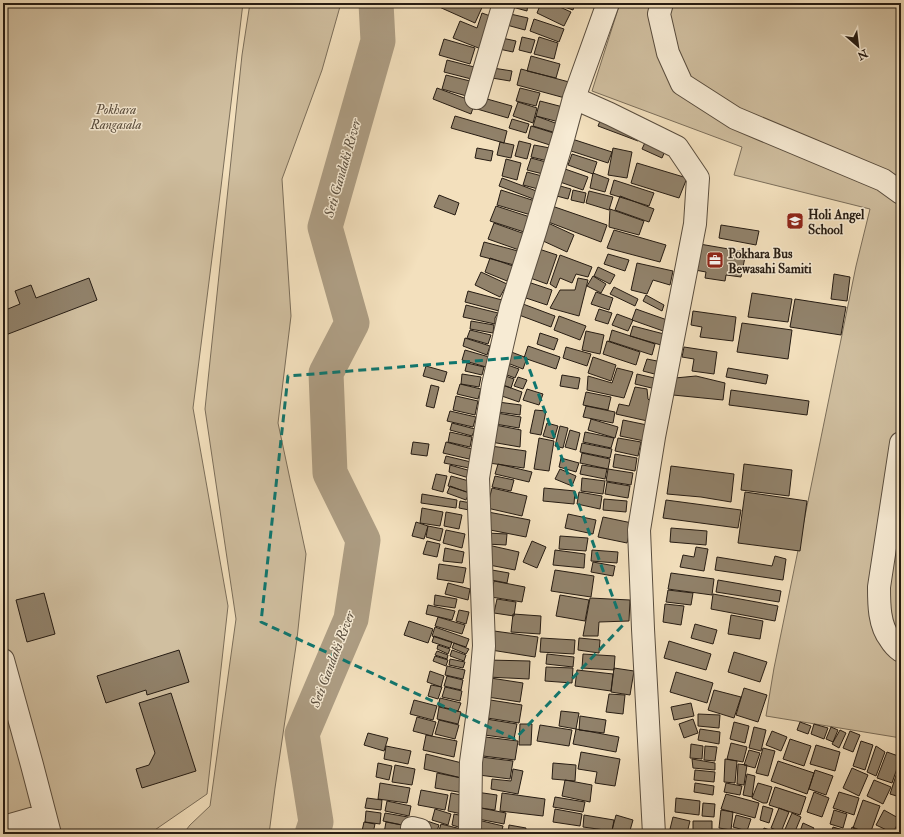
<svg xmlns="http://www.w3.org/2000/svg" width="904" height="837" font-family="'IM FELL Double Pica',serif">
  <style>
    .green { fill: #d0bfa0; stroke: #7b6e5a }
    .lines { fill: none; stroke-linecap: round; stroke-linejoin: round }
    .river { stroke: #ad9d83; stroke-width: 35 }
    .building { fill: #91826b; stroke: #261c13 }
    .minor-casing { stroke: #594d3e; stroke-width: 24 }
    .minor { stroke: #f7ebd4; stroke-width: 22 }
    .marked { fill: none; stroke: #0f766e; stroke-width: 3; stroke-dasharray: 8 5; stroke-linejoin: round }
    .labels { text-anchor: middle; stroke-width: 3; stroke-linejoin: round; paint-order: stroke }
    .park-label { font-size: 13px; font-style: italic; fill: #594d3d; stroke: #f7ebd4 }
    .poi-label { font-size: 13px; font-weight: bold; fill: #261c13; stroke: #f7ebd4; text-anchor: start }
    .water-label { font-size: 14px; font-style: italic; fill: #5c5040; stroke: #f7ebd4 }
  </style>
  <rect width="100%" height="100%" fill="#f3e0bd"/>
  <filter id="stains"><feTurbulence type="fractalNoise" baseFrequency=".005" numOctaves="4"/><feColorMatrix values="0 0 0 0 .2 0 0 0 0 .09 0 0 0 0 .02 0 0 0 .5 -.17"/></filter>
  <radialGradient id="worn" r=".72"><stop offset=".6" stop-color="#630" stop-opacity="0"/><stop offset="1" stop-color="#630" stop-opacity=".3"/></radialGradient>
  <path class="green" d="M3,3H243L221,187L193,408L228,606L207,794L149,834H3Z
    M250,3H341L322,70L282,179L291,316L278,423L306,554L297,639L275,788L269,834H183L190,825L210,806L236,619L205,409L242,55Z
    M620,3H901V738L766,716L774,668L856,266L870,209L734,175L742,147L592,91Z"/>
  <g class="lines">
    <path class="river" d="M312,834L316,822L302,734L351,619L363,540L330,473L326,373L352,323L325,227L378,41L376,3"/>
  </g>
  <path class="building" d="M438,3H484L475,23L437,6Z
    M505,3H528L527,11L505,5Z
    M541,3H551L571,12L564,26L537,13Z
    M559,3H575L573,10L559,5Z
    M482,13L493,17L481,49L453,38L460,21L477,28Z
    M506,13L528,18L525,30L503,24Z
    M534,19L564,29L559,42L530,31Z
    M522,37L535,40L531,53L519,50Z
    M539,37L558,43L554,59L534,54Z
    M502,38L516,41L513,52L499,49Z
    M444,39L475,48L470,64L439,55Z
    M531,56L560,64L556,78L527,71Z
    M447,60L482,69L479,81L444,72Z
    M493,68L512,71L510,81L492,78Z
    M521,69L569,82L565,98L517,85Z
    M446,75L474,82L470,97L442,89Z
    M437,88L475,102L471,114L433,99Z
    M520,88L540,93L536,106L516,101Z
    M480,97L512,106L508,118L477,109Z
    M540,101L563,107L559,122L536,116Z
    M518,102L537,108L533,123L513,116Z
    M604,111L644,126L638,141L598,126Z
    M455,116L507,131L504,143L451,128Z
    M536,116L558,124L556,133L533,126Z
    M512,119L529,124L526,133L509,128Z
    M531,126L557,134L553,146L528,138Z
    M649,134L669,142L662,158L642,149Z
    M569,138L612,152L608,163L565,149Z
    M519,141L531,144L527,159L515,156Z
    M500,142L514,145L511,158L497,155Z
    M534,145L550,148L548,161L531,157Z
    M477,148L493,151L491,161L475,158Z
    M613,148L632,152L627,178L608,175Z
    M572,154L597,162L593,174L568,165Z
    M531,158L546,162L543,174L527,170Z
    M506,159L521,163L517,180L502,176Z
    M637,163L687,178L679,198L631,183Z
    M565,169L588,177L583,190L560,182Z
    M527,172L542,176L538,189L523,185Z
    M593,173L609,179L605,192L590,188Z
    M502,178L539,192L536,200L499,186Z
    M614,180L654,193L649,206L610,194Z
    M553,184L571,189L568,199L549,194Z
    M501,190L535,201L531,215L497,205Z
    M573,190L586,193L584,203L571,200Z
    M589,191L613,197L609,210L586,203Z
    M439,195L459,203L455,215L434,207Z
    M620,196L654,209L649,222L615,210Z
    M549,205L607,225L601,242L543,220Z
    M496,206L530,217L524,232L490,221Z
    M610,209L644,221L639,235L609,227Z
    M494,223L525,234L519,250L488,239Z
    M548,223L574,235L567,252L541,240Z
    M721,225L759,231L756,245L719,238Z
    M614,230L666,245L660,262L607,248Z
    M484,242L518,251L514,265L480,256Z
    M688,242L746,252L741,277L726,275L725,281L705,278L706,272L684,268Z
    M533,247L557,255L547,284L522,275Z
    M608,254L629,260L625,271L604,264Z
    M560,255L592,267L588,277L576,274L572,283L560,278L556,288L550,284Z
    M490,258L513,266L507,281L485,272Z
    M637,263L673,271L670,285L653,280L647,294L631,290Z
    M598,267L615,275L610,284L594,276Z
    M481,272L507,284L500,297L475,285Z
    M834,274L850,277L847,301L831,299Z
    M593,276L606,284L601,293L587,286Z
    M89,278L97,300L3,336V311L20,304L15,291L31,285L36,298Z
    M578,278L588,280L579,316L550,308L560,290H575Z
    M528,282L552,290L547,305L523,297Z
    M614,287L638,299L635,306L610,294Z
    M468,291L502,300L499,311L465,302Z
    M596,292L613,298L609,310L591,304Z
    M752,293L792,299L788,322L748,317Z
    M646,295L664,305L662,311L643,301Z
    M795,299L846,307L841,335L790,327Z
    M523,304L555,316L551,327L519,315Z
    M466,305L498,313L495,318V324L463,317Z
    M599,309L612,313L608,324L595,320Z
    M636,309L670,321L666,332L632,320Z
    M693,311L736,317L733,341L700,337L702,327L691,325Z
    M617,314L633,320L628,331L612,325Z
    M559,316L586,326L580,340L554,330Z
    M471,321L494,325L493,333L470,329Z
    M742,323L792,330L788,359L737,352Z
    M633,326L664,334L661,345L630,336Z
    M470,330L491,335L488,344L467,338Z
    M612,330L655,344L652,355L609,341Z
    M586,331L604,335L600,354L582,350Z
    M540,333L558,339L554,350L537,344Z
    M465,338L490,346L487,355L463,346Z
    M607,341L640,352L636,365L603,354Z
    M528,346L560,357L556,369L524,358Z
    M566,347L591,354L587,366L563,358Z
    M684,347L717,352L714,374L692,371L694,359L682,357Z
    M465,350L489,357L486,367L462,360Z
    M506,350L527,358L523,369L502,361Z
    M593,357L616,365L611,381L588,373Z
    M647,359L667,363L666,377L643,371Z
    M467,363L484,367L482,375L465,371Z
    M502,363L519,369L515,378L499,372Z
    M426,366L447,372L444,382L423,376Z
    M617,368L633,372L624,398L587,390L588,376L612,383Z
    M728,368L768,375L766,384L726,377Z
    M462,374L481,377L479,387L461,384Z
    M500,374L514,379L511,388L497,383Z
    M637,374L663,380L660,390L635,384Z
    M562,375L580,378L578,389L560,386Z
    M696,376L725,383L723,400L673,395L675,378Z
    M518,377L527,380L523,389L514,386Z
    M460,384L481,389L478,399L457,394Z
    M500,384L522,392L519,402L496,394Z
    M431,385L439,387L434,408L426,406Z
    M635,387L647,389L648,399L656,407L652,422L616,414L619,404L629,406Z
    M527,389L543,394L539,405L523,400Z
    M731,390L809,401L807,415L729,405Z
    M586,392L611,397L608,410L583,405Z
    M456,396L478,401L475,415L453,410Z
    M498,402L521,405L520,415L497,412Z
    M586,406L615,412L613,423L583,417Z
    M535,410L546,411L541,435L530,433Z
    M450,411L476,417L473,427L447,421Z
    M497,413L521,417L519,428L495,424Z
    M591,419L618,427L615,438L588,430Z
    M623,420L652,426L649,442L620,436Z
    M452,423L475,429L472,436L450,430Z
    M547,423L558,426L554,439L543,436Z
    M495,425L521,430L520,447L491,442Z
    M560,426L568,428L563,448L555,446Z
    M570,430L580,433L576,450L565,447Z
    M450,432L472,437L470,447L448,442Z
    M585,432L614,438L611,448L583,442Z
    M539,438L554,441L549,471L534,469Z
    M618,438L641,442L638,456L615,451Z
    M413,442L429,444L427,456L411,454Z
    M446,442L472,449L469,459L443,453Z
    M582,443L612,449L610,458L580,452Z
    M491,446L526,451L524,468L489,463Z
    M582,453L610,459L608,469L580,463Z
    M615,454L637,458L635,471L613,467Z
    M446,456L471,462L469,468L444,463Z
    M561,458L579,463L576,472L559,467Z
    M498,464L532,472L529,482L495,474Z
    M744,464L792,470L789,496L741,490Z
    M450,465L471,471L469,478L449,472Z
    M582,465L607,469L605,479L580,474Z
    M671,466L734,474L731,502L701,497L667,494Z
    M560,469L576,476L572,486L555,479Z
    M608,469L633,473L631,485L606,481Z
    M436,474L447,476L443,492L432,489Z
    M451,476L469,481L467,492L448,486Z
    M495,476L514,480L511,491L492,487Z
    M582,478L605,481L603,494L581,491Z
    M607,482L630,486L628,498L605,494Z
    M450,486L469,493L466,500L447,493Z
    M492,488L527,496L522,516L487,508Z
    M544,488L575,491L574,504L543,501Z
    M579,492L602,496L600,509L577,504Z
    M745,492L807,501L800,551L738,543Z
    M422,494L457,500L456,508L421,503Z
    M604,499L627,501L626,512L603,510Z
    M666,500L741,510L738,528L663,518Z
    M460,501L471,503L469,510L459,508Z
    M422,508L443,512L440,526L420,523Z
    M446,512L462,515L459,529L444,526Z
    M488,512L530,520L526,537L485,529Z
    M568,514L596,520L593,534L565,528Z
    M603,517L632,523L627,543L598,537Z
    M416,522L428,526L424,539L412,536Z
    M428,526L443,529L440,541L426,537Z
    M671,528L707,531L706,545L670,542Z
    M446,530L465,534L462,548L443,543Z
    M487,533L507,534L506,545L486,544Z
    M560,536L588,538L586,551L559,549Z
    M427,541L440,544L437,557L423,554Z
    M532,541L546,547L537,568L523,562Z
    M488,545L519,552L515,570L484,564Z
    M696,547L708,549L704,571L680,567L683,555L694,557Z
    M445,548L464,552L462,563L443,561Z
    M555,550L585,554L584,568L553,565Z
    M592,550L618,552L617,563L591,561Z
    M775,556L786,559L783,580L715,570L717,557L772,566Z
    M593,562L615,566L613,576L591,572Z
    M439,564L466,568L463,583L437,579Z
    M492,570L509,573L507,583L491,580Z
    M555,570L594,576L591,597L551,591Z
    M671,573L714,579L712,595L668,589Z
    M718,580L781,591L779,602L716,592Z
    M494,581L525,587L522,602L491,597Z
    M448,583L470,589L468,600L445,594Z
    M668,590L693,593L691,605L666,602Z
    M44,593L55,634L27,642L16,600Z
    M713,594L778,606L775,621L711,609Z
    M435,595L457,599L455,608L434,605Z
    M560,595L589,600L585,621L556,616Z
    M590,598L630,600L629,621L599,622L598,636H583Z
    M497,599L516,602L514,616L494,613Z
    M665,604L684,606L681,625L663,622Z
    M428,605L455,611L452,620L426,614Z
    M459,610L469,612L466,624L456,621Z
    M513,614L541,616L540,634L511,632Z
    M731,615L763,621L760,639L728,634Z
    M438,617L465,625L462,634L435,626Z
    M409,621L433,629L428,643L404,635Z
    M695,624L717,630L713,644L691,638Z
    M435,627L469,639L466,647L432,636Z
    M494,631L538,637L535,657L491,650Z
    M434,636L452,642L450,648L432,642Z
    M541,638L575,640L574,654L540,652Z
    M579,638L600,640L599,653L578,650Z
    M669,641L711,654L706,670L664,658Z
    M454,643L469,649L466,654L452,648Z
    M438,645L450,649L448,654L437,649Z
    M179,650L189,682L147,695L146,690L106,703L97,676Z
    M452,650L466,655L464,661L450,656Z
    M437,651L448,655L447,659L435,655Z
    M734,652L767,662L760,682L728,672Z
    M547,654L574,657L573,667L546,664Z
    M583,654L615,656L614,670L582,668Z
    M435,656L448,660L446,666L433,661Z
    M450,659L465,662L463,668L449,665Z
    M487,660L530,661L529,679L487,677Z
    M447,666L465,670L463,679L445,675Z
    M546,667L573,668L572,683L545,681Z
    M614,668L634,671L630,695L611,692Z
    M577,670L613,674L611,691L575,686Z
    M430,671L444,676L441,687L427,682Z
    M676,672L713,683L707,703L670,692Z
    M447,676L463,680L461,690L444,686Z
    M484,677L523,683L520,702L481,696Z
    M431,685L442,687L438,699L428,696Z
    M445,687L462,691L460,701L442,697Z
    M744,688L767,695L758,722L736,715Z
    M714,690L741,697L734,718L708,710Z
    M171,693L196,771L142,788L136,769L149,765L155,753L139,703Z
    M609,694L625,695L623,714L606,712Z
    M440,698L461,703L458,711L438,706Z
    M484,699L522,705L519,723L481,717Z
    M414,700L437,706L433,720L410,714Z
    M691,703L694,716L674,720L671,707Z
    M439,707L461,712L458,724L437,719Z
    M561,711L579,713L576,729L559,726Z
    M698,714L720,715L719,728L698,726Z
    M580,716L606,720L604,733L579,730Z
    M417,717L436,722L432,736L413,731Z
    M480,718L517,724L514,739L477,734Z
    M693,719L698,733L684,738L679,724Z
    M439,720L459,725L455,739L435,734Z
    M734,722L749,726L745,743L730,739Z
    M800,722L811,726L808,734L797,730Z
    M520,724H532L531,745H519Z
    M814,724L828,728L824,739L811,734Z
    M540,725L572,730L569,746L537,741Z
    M754,727L766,730L761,751L749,748Z
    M831,727L838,730L833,742L826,739Z
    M576,729L619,737L616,752L573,744Z
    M700,729L720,732L719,744L698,740Z
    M840,730L846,733L839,748L832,744Z
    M772,731L787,737L781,751L766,745Z
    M850,731L860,735L853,752L843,748Z
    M368,733L388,738L384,751L364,745Z
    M426,735L457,741L454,757L423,750Z
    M477,736L518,741L515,760L475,755Z
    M790,739L811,746L804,766L783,759Z
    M861,741L873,745L865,770L853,766Z
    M731,743L747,747L743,762L727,759Z
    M691,744L703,746L702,759L690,758Z
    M816,745L840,752L835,771L810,764Z
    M386,746L411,751L408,764L384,759Z
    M705,746L717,747L715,761L704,760Z
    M876,746L885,752L876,776L867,772Z
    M763,748L775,751L768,776L756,773Z
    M749,750L760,753L755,768L744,765Z
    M581,752L620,759L615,786L595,783L597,772L578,769Z
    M887,752L901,757L892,783L877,778Z
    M426,754L466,764V779L424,769Z
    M473,756L513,761L510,779L471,774Z
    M692,759L715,763V770L693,768Z
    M725,759L737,761L735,783L724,782Z
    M778,761L814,773L807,794L771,781Z
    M378,763L392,766L389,780L376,777Z
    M553,763L576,765L575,781L552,779Z
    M900,763H901L900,797L890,794Z
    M738,764L747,765L744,785L737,784Z
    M395,765L415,769L412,785L392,782Z
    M852,768L868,775L859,796L843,788Z
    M513,769L523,771L518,794L491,789L492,779L511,781Z
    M695,770L715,772L714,782L694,780Z
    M815,770L833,776L826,795L809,789Z
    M437,773L466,779L464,793L435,788Z
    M747,774L755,776L752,797L743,795Z
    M565,780L592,785L590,802L562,796Z
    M874,780L891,787L883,804L867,796Z
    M380,783L410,788L407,803L378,799Z
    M695,783L714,786L713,795L694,792Z
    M726,783L742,786L740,795L724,792Z
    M758,783L772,787L767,803H763L752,798Z
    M775,787L806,797L800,815L769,805Z
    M421,790L448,795L445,810L418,805Z
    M476,792L497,795L495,810L474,807Z
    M814,792L829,798L822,817L807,812Z
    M839,792L859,798L854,815L833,808Z
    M451,793L466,796L462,814L448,811Z
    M502,793L545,799L543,816L500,811Z
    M726,794L759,803L755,818L721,809Z
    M555,797L585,802L583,812L553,807Z
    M367,798L382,800L381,810L365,808Z
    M676,798L700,801L699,815L675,812Z
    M863,800L880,806L870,834L853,828Z
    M387,801L411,806L409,816L385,811Z
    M703,803L715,804L714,817L702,816Z
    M763,806L773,809L769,823L760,820Z
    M476,807L506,813L504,824L473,818Z
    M779,808L789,812L781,832L771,828Z
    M435,809L451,814L448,825L432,820Z
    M555,809L582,814L580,826L553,822Z
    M721,810L733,812L731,830L719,828Z
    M834,810L847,814L843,828L830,824Z
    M884,810L900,819L893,833L876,825Z
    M366,811L381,813L380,824L365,822Z
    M385,813L408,817L407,826L383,821Z
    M792,813L801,817L794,834H783Z
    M454,814L468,817L465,829L452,825Z
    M584,815L614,820L612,831L583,827Z
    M616,815L633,820L629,834H611Z
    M736,815L751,819L747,831L733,827Z
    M673,817L690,821L687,833L670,829Z
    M478,820L503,826L501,834H474Z
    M427,821L439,825L436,834L424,830Z
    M693,821H712V831L693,832Z
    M364,822L375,824L373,833L362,831Z
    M386,822L407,826L406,834H391L384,833Z
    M803,823L814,828L811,834H799Z
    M441,824L465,830L464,834H438Z
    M509,825L526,828L525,834H508Z
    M833,827L843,830L842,834H831Z
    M852,827L870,834H850Z
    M764,828L775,832L774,834H762Z
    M532,830L548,832V834H532Z
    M552,830L574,834H551Z"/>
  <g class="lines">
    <g class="minor-casing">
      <path id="minor" d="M608,3L574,98L610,114L677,147L698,178L695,224L654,437L639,530L643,629L654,834
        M662,3L659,14L668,53L682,84L735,118L883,180L901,193
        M476,98L504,3
        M901,443L879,587C879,604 879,625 890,639C893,644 897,648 901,651
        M3,660L32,765L50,834
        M3,827L45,815
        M412,828L420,830L421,834
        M470,834L471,762L479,704L484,646L478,478L493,385L511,307L535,232L564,135L574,98"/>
    </g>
    <use href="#minor" class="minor"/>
  </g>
  <path class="marked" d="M525,357L623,625L515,739L261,622L288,376Z"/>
  <defs>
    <g id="school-square" transform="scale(0.9)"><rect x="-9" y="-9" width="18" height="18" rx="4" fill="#8f2418" stroke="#f7ebd4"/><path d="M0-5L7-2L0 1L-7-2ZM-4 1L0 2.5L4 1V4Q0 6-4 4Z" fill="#fff"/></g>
    <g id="office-square" transform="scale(0.9)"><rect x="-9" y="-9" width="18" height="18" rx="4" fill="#8f2418" stroke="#f7ebd4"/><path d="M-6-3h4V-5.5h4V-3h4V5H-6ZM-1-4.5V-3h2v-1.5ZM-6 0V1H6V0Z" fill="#fff"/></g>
  </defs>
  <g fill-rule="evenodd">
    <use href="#school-square" x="795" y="221"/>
    <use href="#office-square" x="715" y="260"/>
  </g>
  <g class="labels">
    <g class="park-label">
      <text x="116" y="114">Pokhara<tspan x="116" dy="15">Rangasala</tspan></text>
    </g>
    <g class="poi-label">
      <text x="808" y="219">Holi Angel<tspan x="808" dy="15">School</tspan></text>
      <text x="728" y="258">Pokhara Bus<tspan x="728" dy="15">Bewasahi Samiti</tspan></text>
    </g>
    <g class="water-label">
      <text transform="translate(342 168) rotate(-74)" y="5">Seti Gandaki River</text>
      <text transform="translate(332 659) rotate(-69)" y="5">Seti Gandaki River</text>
    </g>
  </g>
  <rect width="904" height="837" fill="none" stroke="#f3e0bd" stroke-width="16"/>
  <rect x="4" y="4" width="896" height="829" fill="none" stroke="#261c13" stroke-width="2"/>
  <rect x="8" y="8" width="888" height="821" fill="none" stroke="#261c13"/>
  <g transform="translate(858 46) rotate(152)" stroke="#f7ebd4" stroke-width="3" paint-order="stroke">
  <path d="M0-3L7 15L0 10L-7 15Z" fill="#261c13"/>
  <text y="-6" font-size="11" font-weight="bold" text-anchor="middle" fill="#261c13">N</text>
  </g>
  <rect width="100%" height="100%" filter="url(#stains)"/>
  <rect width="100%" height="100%" fill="url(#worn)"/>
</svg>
